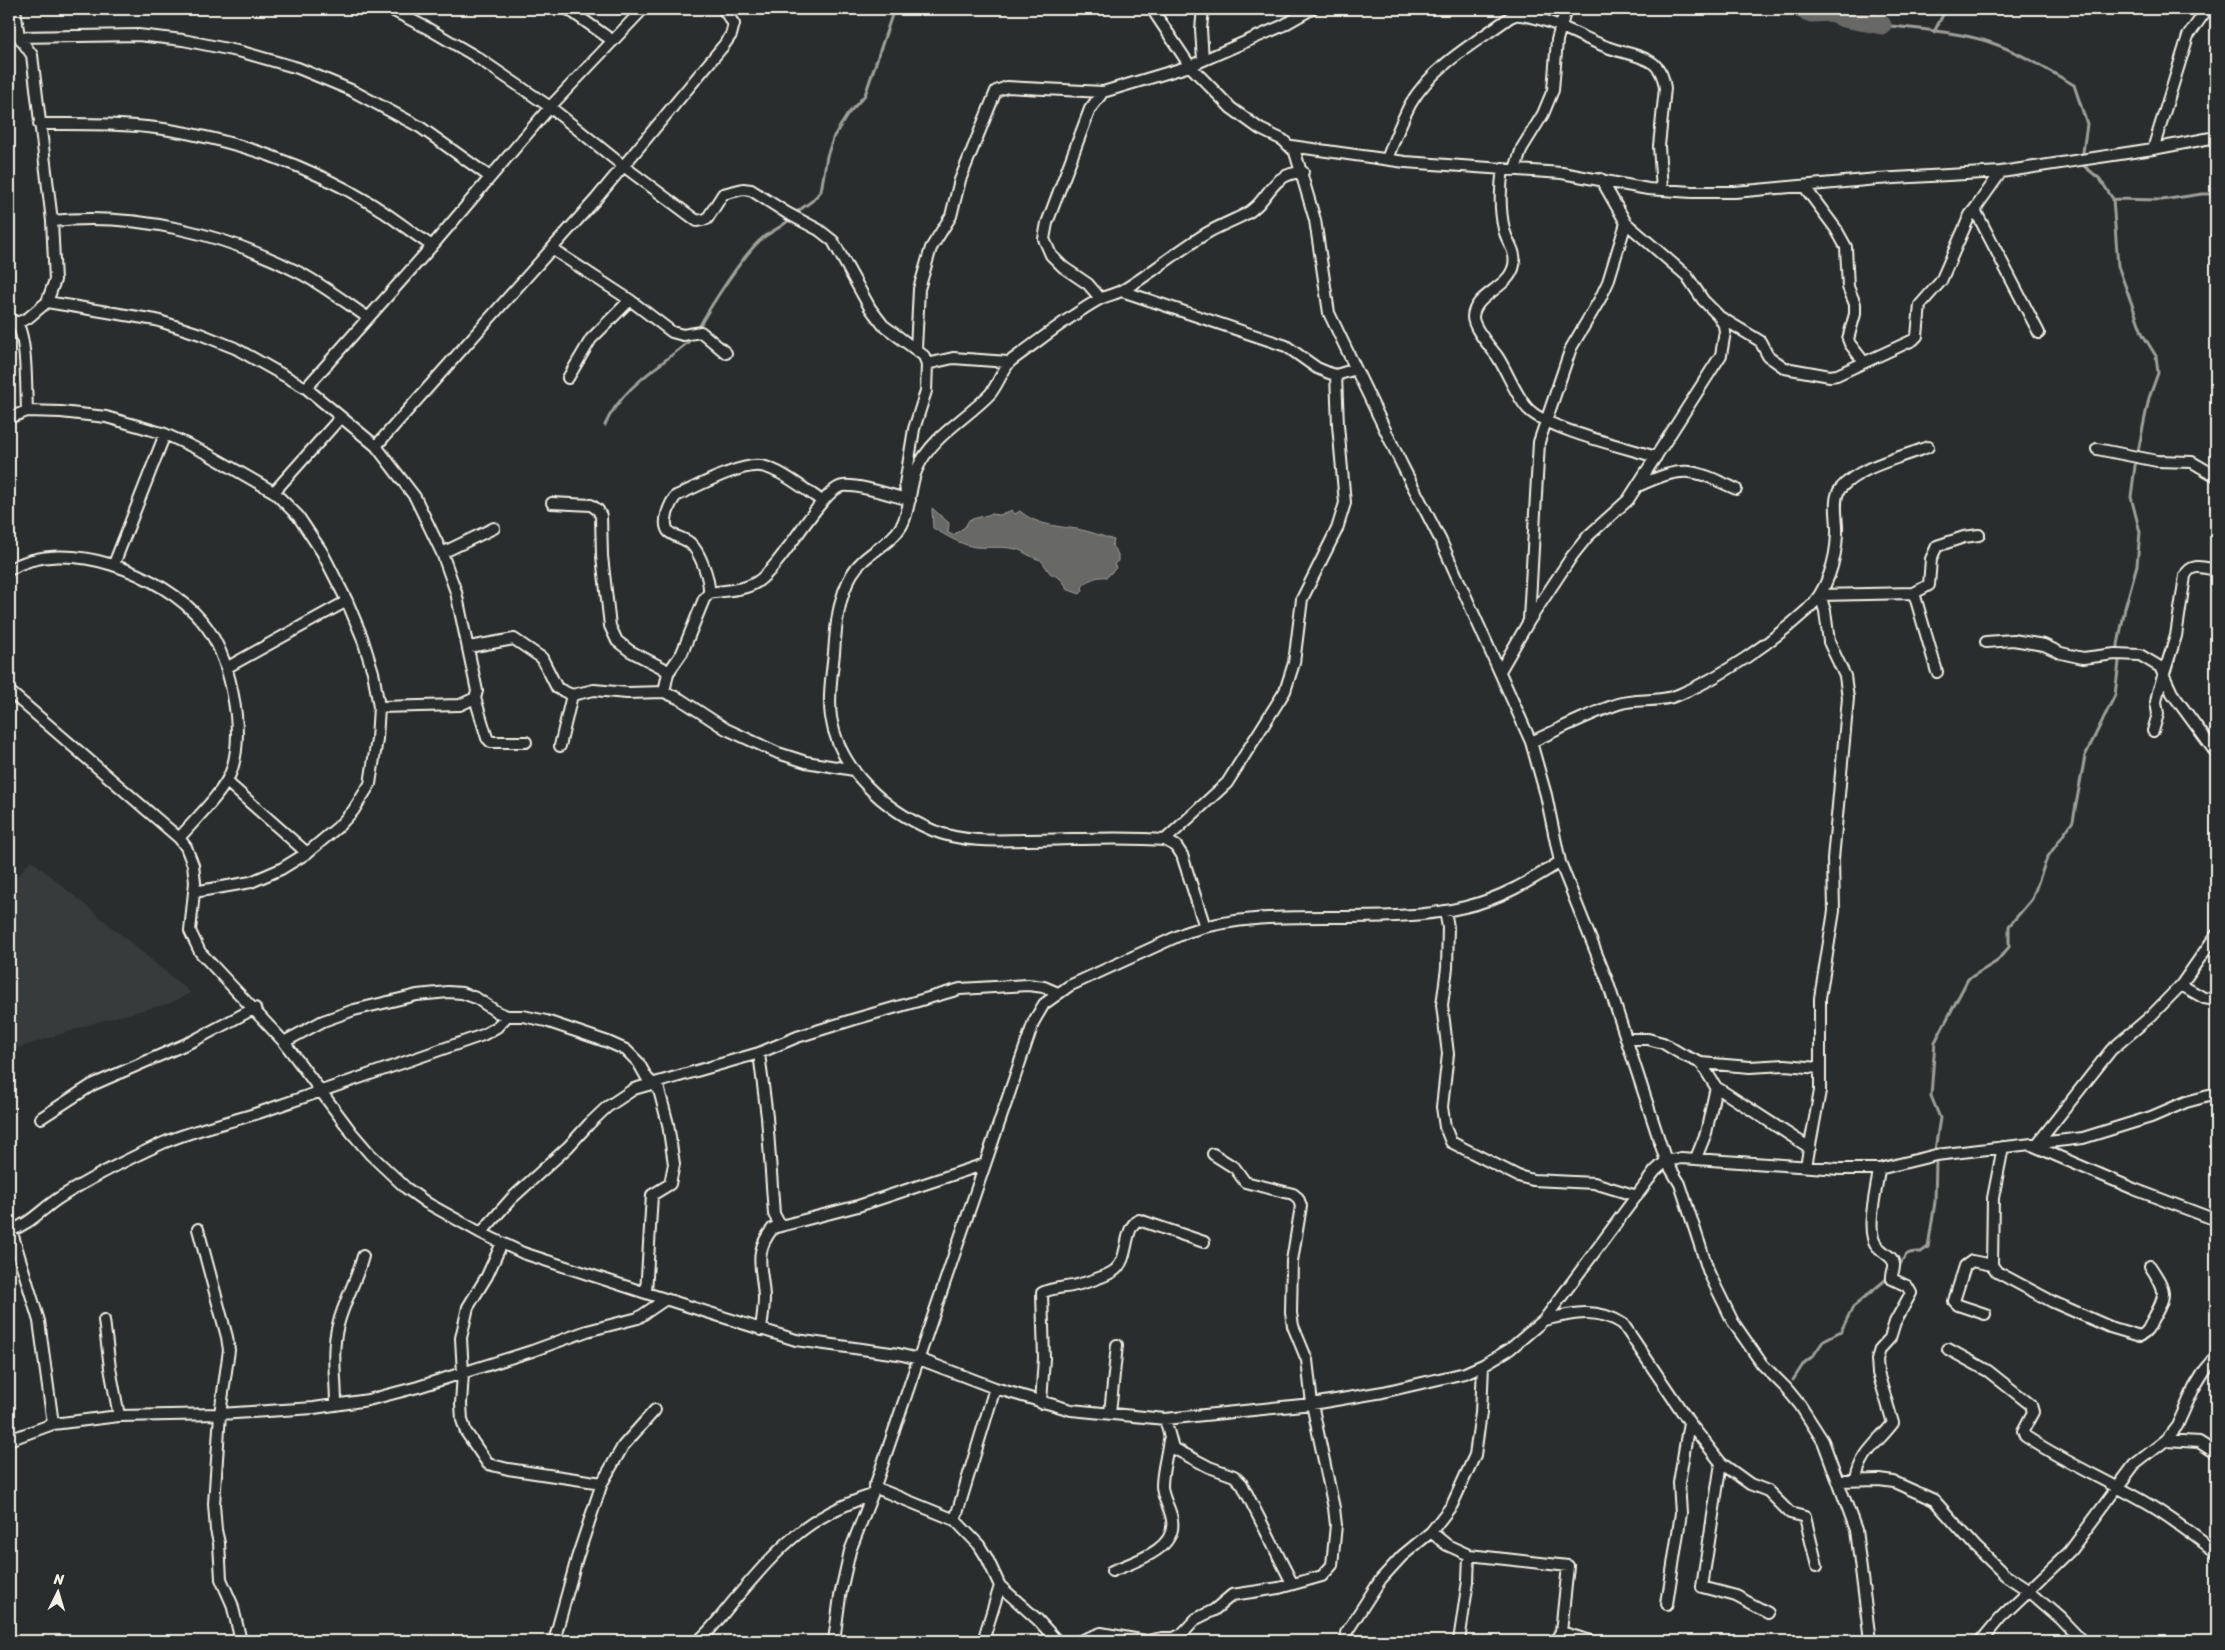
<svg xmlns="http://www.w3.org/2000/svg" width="2225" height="1650" font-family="Sriracha,sans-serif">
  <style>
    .built { fill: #373a3a }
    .water { fill: #676866; stroke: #9f9f9a }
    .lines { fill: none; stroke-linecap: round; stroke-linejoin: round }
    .stream { stroke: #9f9f9a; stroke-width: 3 }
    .river { stroke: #676866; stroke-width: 19 }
    .minor-casing { stroke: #f4f1e8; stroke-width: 14 }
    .minor { stroke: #2a2d2e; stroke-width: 10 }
  </style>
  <rect width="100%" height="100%" fill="#2a2d2e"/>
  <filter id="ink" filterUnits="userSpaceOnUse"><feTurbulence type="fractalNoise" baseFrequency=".02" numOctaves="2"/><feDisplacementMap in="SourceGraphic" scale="10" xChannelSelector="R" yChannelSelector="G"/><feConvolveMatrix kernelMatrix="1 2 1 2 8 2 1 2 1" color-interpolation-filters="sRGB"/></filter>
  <g filter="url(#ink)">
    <path class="built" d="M31,860L190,992V993L171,1003L104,1020L9,1051V886Z"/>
    <path class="water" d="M932,508L949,523L948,533L953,535L965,527L969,520L991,514L1000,515L1012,510L1015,514L1020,511C1036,525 1056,526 1077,529C1089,531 1102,536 1114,540L1112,546L1118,554V561L1114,564L1116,568L1107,577C1097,576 1089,579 1082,587L1083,590L1080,594L1066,589V586L1061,579L1050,573L1041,560C1031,558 1022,550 1016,549C1003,546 989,548 976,547C961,545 947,536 933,528Z"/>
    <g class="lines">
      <path class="stream" d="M1882,25C1915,29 1961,32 1992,43C2021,53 2048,70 2074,85L2087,124L2082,159L2084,166L2100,179L2113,199L2118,266L2143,335L2156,356L2158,373L2149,398L2135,466L2131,497L2140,532L2137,565L2125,608L2118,645L2119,662L2115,695L2085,756L2073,821L2047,858L2032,899L2009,926V947L1996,962L1968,979L1935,1042L1931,1096L1940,1118L1935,1150
        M1934,32L1946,9
        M2113,199L2162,200L2202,194H2216
        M794,214L812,201L821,191L827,156L834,136L848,114L865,95L894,9
        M698,329C710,307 745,251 764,237C773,230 781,228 790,219
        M605,425C622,386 664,364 694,337
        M1897,1269C1906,1257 1903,1251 1921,1252L1928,1247L1935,1202L1936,1161
        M1793,1380L1804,1363L1813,1356L1824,1340L1841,1331L1853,1307L1889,1277"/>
      <path class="river" d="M1801,9L1811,13L1832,12L1843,18L1882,25"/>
      <g class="minor-casing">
        <path id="minor" d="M15,9L19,37L32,55L52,221L55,280L47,302L28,318L17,323
          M390,9L427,28L475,56L550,107L622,165L697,221L707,219L723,194L743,189L751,190L787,213L819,230L833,241L870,308L883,325L924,356L927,364L926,391L914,429L905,484L906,493L910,500
          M568,9L613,41
          M1152,9L1190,66L1231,108L1260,129L1283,140L1295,152L1315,220L1329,313L1402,465L1441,541L1531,742L1546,795L1560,862L1607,980L1666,1161L1680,1184L1709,1273L1733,1322L1762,1364L1786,1388L1800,1405L1823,1441L1856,1530L1870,1641
          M1203,9L1201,29L1203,60
          M19,37L138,35L183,40L242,52L298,68L351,90L420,127L490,177
          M39,124C80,124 123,123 164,129C235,140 308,165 370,203C391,216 411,232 432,246
          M1291,146L1405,162L1562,173L1648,189L1692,192H1735L1877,179L2001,172L2153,149L2216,137
          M2153,149L2188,36L2207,9
          M1387,159C1394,141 1401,121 1411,103C1432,67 1473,44 1506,20C1510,17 1514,14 1520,15C1550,18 1578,36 1607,47C1621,53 1641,54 1654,64C1661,70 1664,79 1665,88L1659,146L1662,190
          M1503,168C1500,189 1499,208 1504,229C1506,241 1517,251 1514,265C1510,288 1474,294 1473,317C1473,328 1491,348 1497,356C1507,371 1516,396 1528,409C1549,430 1625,447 1656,457
          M1515,169L1522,148L1543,114L1553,90L1557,40L1566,9
          M2001,172L1977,206L1976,212L2039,333
          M1804,186L1836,229L1846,247L1848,287L1855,304V314L1848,339L1850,344L1864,362
          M52,221C136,212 226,234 300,273C323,285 345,302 367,317
          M552,249L630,300L672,332L683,335L701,332L726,353
          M1122,291L1286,346L1317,368L1329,373L1336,375L1356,369
          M1100,298L1088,284L1063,267L1051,255L1044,239L1047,223L1090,109L1103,92L1190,66L1282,26L1312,9
          M47,302L156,320L200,334L235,348L306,388L376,446L415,497L442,553L456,592L477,691L475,698L460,705L379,707
          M1720,317L1760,341L1768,356L1785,368L1830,376L1837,375L1913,340L1917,336L1920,305L1941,281L1970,215L1977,206
          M9,318C12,320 16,322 18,325C27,342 26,390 27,411
          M916,349L919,289L928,258L931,248L951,216L960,180L996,91L1007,87L1103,92
          M927,364L953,358L1008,362
          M568,378L591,339L630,300
          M306,388L432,246L550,107L643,9
          M9,418L27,411L61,412L106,417L138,426L165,434L206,453L274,492L298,516L322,552L347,601L362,637L373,672L379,707L377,739L370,784L353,811L338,827L307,853L281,869L251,882L194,892
          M376,446L596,199L724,45L731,35L734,24L723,9
          M2097,449L2157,461L2192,462L2216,476
          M1638,486C1685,465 1690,468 1736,489
          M274,492L341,417
          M552,503L591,505L598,510L601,516L602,556L610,626L617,641L630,651L663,668L668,673
          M442,553L494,528
          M114,564L165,434
          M9,570C65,535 163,574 202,621C230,654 245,728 232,769C226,790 194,821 179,838
          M709,593C710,579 700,552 690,543C684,538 675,537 669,532C661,523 670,503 676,496C696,487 740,463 761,466C778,468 807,491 822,501
          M1914,593L1937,672
          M1529,619L1539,442L1571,348L1600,299L1608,282L1626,223
          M1986,642L2013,640L2044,645L2061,653L2083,658L2115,654L2140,655L2160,667L2172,693L2216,753
          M469,647L514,639L542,658L557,688L572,695
          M226,668L347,601
          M1500,671L1529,621L1572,556L1588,536L1628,500L1721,355L1725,332L1724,325L1718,315L1703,300L1687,276L1626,223L1601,179
          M9,691L179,838L186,847L193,865L195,882L190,931L200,952L284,1042L352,1133L370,1154L406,1188L427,1203L481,1233L523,1253L646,1293L796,1340L898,1354L919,1359L995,1388L1071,1410L1165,1419L1312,1404L1383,1392L1465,1373L1483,1365L1510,1349L1544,1320L1655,1171L1666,1161L1681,1158L1840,1169H1879L1936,1155L2083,1138L2151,1117L2186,1102L2216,1094
          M664,692L668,673L682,653L704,599L709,593C726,590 743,591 757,582C783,565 822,488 843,486C859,484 893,496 910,500
          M475,698L487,738L491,742H526
          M2153,731L2158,714L2156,702L2158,692L2176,636L2185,576C2191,562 2204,568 2216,570
          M1531,742C1560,729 1588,714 1618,704C1637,698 1659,703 1678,695C1722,677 1772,642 1807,610C1827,592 1836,560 1837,534C1838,521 1832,499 1840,489C1858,467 1902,457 1928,447
          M560,746L572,695L594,690L627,693L664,692L680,699L726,729L778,753L806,762L854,770
          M227,782L307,853
          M1165,840L1227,783L1285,691L1294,663L1302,599L1337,529L1345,503L1338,425L1336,375
          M1445,911L1448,927L1447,968L1442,1005L1448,1054L1442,1107L1445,1127L1451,1142L1518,1176L1533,1180L1594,1183L1637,1196
          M1205,927L1182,855L1176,846L1165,840C1119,836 1071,840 1024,840C994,841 960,842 932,830C885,810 839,770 831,717C828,696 832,673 834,653C836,625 838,598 852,574C864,553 890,546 902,525C911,508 909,487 917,469C932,436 966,419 990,394C998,385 1004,366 1012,360C1040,340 1068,317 1098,300C1107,295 1117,294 1125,289C1153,272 1179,250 1207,233C1219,226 1232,221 1244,215C1269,203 1269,173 1303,172
          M2181,985L2204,998L2216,1000
          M1626,1039H1648L1663,1043L1683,1055L1701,1063L1750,1067L1785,1065L1819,1068
          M284,1042L323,1021L354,1010L417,995L448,992L462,993L476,998L497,1012L507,1016H523L546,1021L608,1042L626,1050L638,1062L647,1078L659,1090L668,1124L674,1164L670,1184L652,1195L646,1293
          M759,1053L767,1117L774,1214L780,1225
          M1701,1063L1716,1087L1810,1148
          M41,1118L92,1085L193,1041L255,1008
          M2037,1144L2111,1050L2151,1016L2181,985L2216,935
          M2034,1146L2134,1189L2216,1220
          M2003,1147L1993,1198L1992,1265L1997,1272L2053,1302L2110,1327L2140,1336C2147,1333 2149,1328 2152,1321C2167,1294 2167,1292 2150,1266
          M1696,1158L1706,1133L1716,1087
          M1806,1166L1820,1091V998L1834,911L1833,859L1848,698L1845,676L1829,642L1825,611L1820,595L1914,593L1929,585L1931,559L1937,546L1964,537L1979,535
          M9,1223L39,1321L53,1424
          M198,1229L227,1337L229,1350L220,1414L214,1504L216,1530L219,1543L221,1579L232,1604L241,1641
          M9,1231C29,1225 42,1209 59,1198C92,1177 128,1159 163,1143C195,1129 228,1123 261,1112C335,1086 409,1061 483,1035L497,1027L507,1016
          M481,1233L511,1199L568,1147L589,1124L607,1107L634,1089L759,1053L797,1037L855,1019L960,989L1028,985L1044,987L1058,993
          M502,1243L487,1276L468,1307L461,1338L463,1373L461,1404L462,1420L466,1432L488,1464L508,1469L602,1483
          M1985,1314L1958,1305L1954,1301L1965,1266L1972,1261L1992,1265
          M104,1320L110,1368L119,1416
          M1544,1320C1573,1313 1597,1307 1623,1324L1689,1422L1721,1463L1702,1587L1736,1596L1768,1613
          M761,1330C762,1319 764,1309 764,1298C763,1268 752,1254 773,1228L858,1206L985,1164
          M1948,1349L1988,1371L2031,1405L2033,1412L2023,1431L2025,1436C2064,1462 2106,1480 2146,1503C2171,1517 2193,1535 2216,1552
          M1041,1403L1044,1358L1042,1293C1050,1288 1062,1288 1072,1286C1082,1284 1108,1276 1115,1270C1130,1258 1123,1227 1139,1220L1204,1242
          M336,1405C336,1380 331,1350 338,1325C344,1301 357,1280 363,1256
          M1110,1413L1117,1345
          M1165,1419L1173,1448L1209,1467L1234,1476L1242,1484L1292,1583
          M9,1440L53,1424L119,1416L220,1414L314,1408L368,1400L418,1387L532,1351L587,1331L638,1318L666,1299
          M2166,1440L2199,1442L2216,1453
          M1721,1463L1750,1484L1768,1491L1790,1513L1805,1517L1817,1566
          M1856,1479C1861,1452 1878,1443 1893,1423L1878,1373L1877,1360L1880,1349L1890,1338L1895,1322L1911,1293L1907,1286L1892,1279C1891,1273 1895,1269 1894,1264C1893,1254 1876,1252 1873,1238C1868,1220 1877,1188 1879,1169
          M1839,1481L1879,1480L1894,1482L1934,1500L1975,1546L2005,1575L2029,1591L2060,1618L2082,1641
          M874,1487L955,1520L979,1545L987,1558L1000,1586L1038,1620L1057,1641
          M955,1520L995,1388
          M1431,1532L1447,1545L1469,1555L1568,1566L1561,1632L1555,1641
          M1112,1571C1133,1562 1177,1550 1172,1520C1171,1509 1162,1498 1162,1486C1162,1471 1167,1455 1169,1440
          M1667,1604L1681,1513L1679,1483L1689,1422
          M1561,1632L1591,1641
          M554,1641L577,1558L602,1483L623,1446L655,1410
          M698,1641C712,1630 724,1612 736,1598C779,1548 806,1516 872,1495
          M834,1641L840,1596L850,1551L872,1495L1034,1021L1044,1004L1069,986L1187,932C1276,903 1374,929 1465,907C1500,899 1530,881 1560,862
          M983,1641L1000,1586
          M1080,1641L1101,1633L1146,1641
          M1147,1641L1162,1638H1174L1182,1634L1196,1619L1214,1610L1232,1595L1279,1588L1322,1576L1332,1565L1336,1525L1334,1508L1312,1404L1307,1360L1293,1326L1291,1313L1292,1261L1301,1206L1298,1198L1293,1194L1245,1182L1235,1168L1213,1154
          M1347,1641L1346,1633L1381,1579L1402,1556L1431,1532L1452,1505L1475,1455L1481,1413L1483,1365
          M1459,1641L1468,1581L1469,1555
          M1981,1641L2000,1618L2070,1551L2134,1465L2166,1440L2177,1426L2194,1388L2205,1370L2216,1357"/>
      </g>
      <use href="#minor" class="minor"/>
    </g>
  </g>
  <rect width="2225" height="1650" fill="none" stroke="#2a2d2e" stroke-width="30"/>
  <rect x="15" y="15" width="2195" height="1620" fill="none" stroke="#f4f1e8" stroke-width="2" filter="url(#ink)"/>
  <g transform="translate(58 1592) rotate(5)" stroke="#2a2d2e" stroke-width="4" paint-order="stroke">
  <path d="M0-4L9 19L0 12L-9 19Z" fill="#f4f1e8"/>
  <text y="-8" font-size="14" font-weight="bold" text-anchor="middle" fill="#f4f1e8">N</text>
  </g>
</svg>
